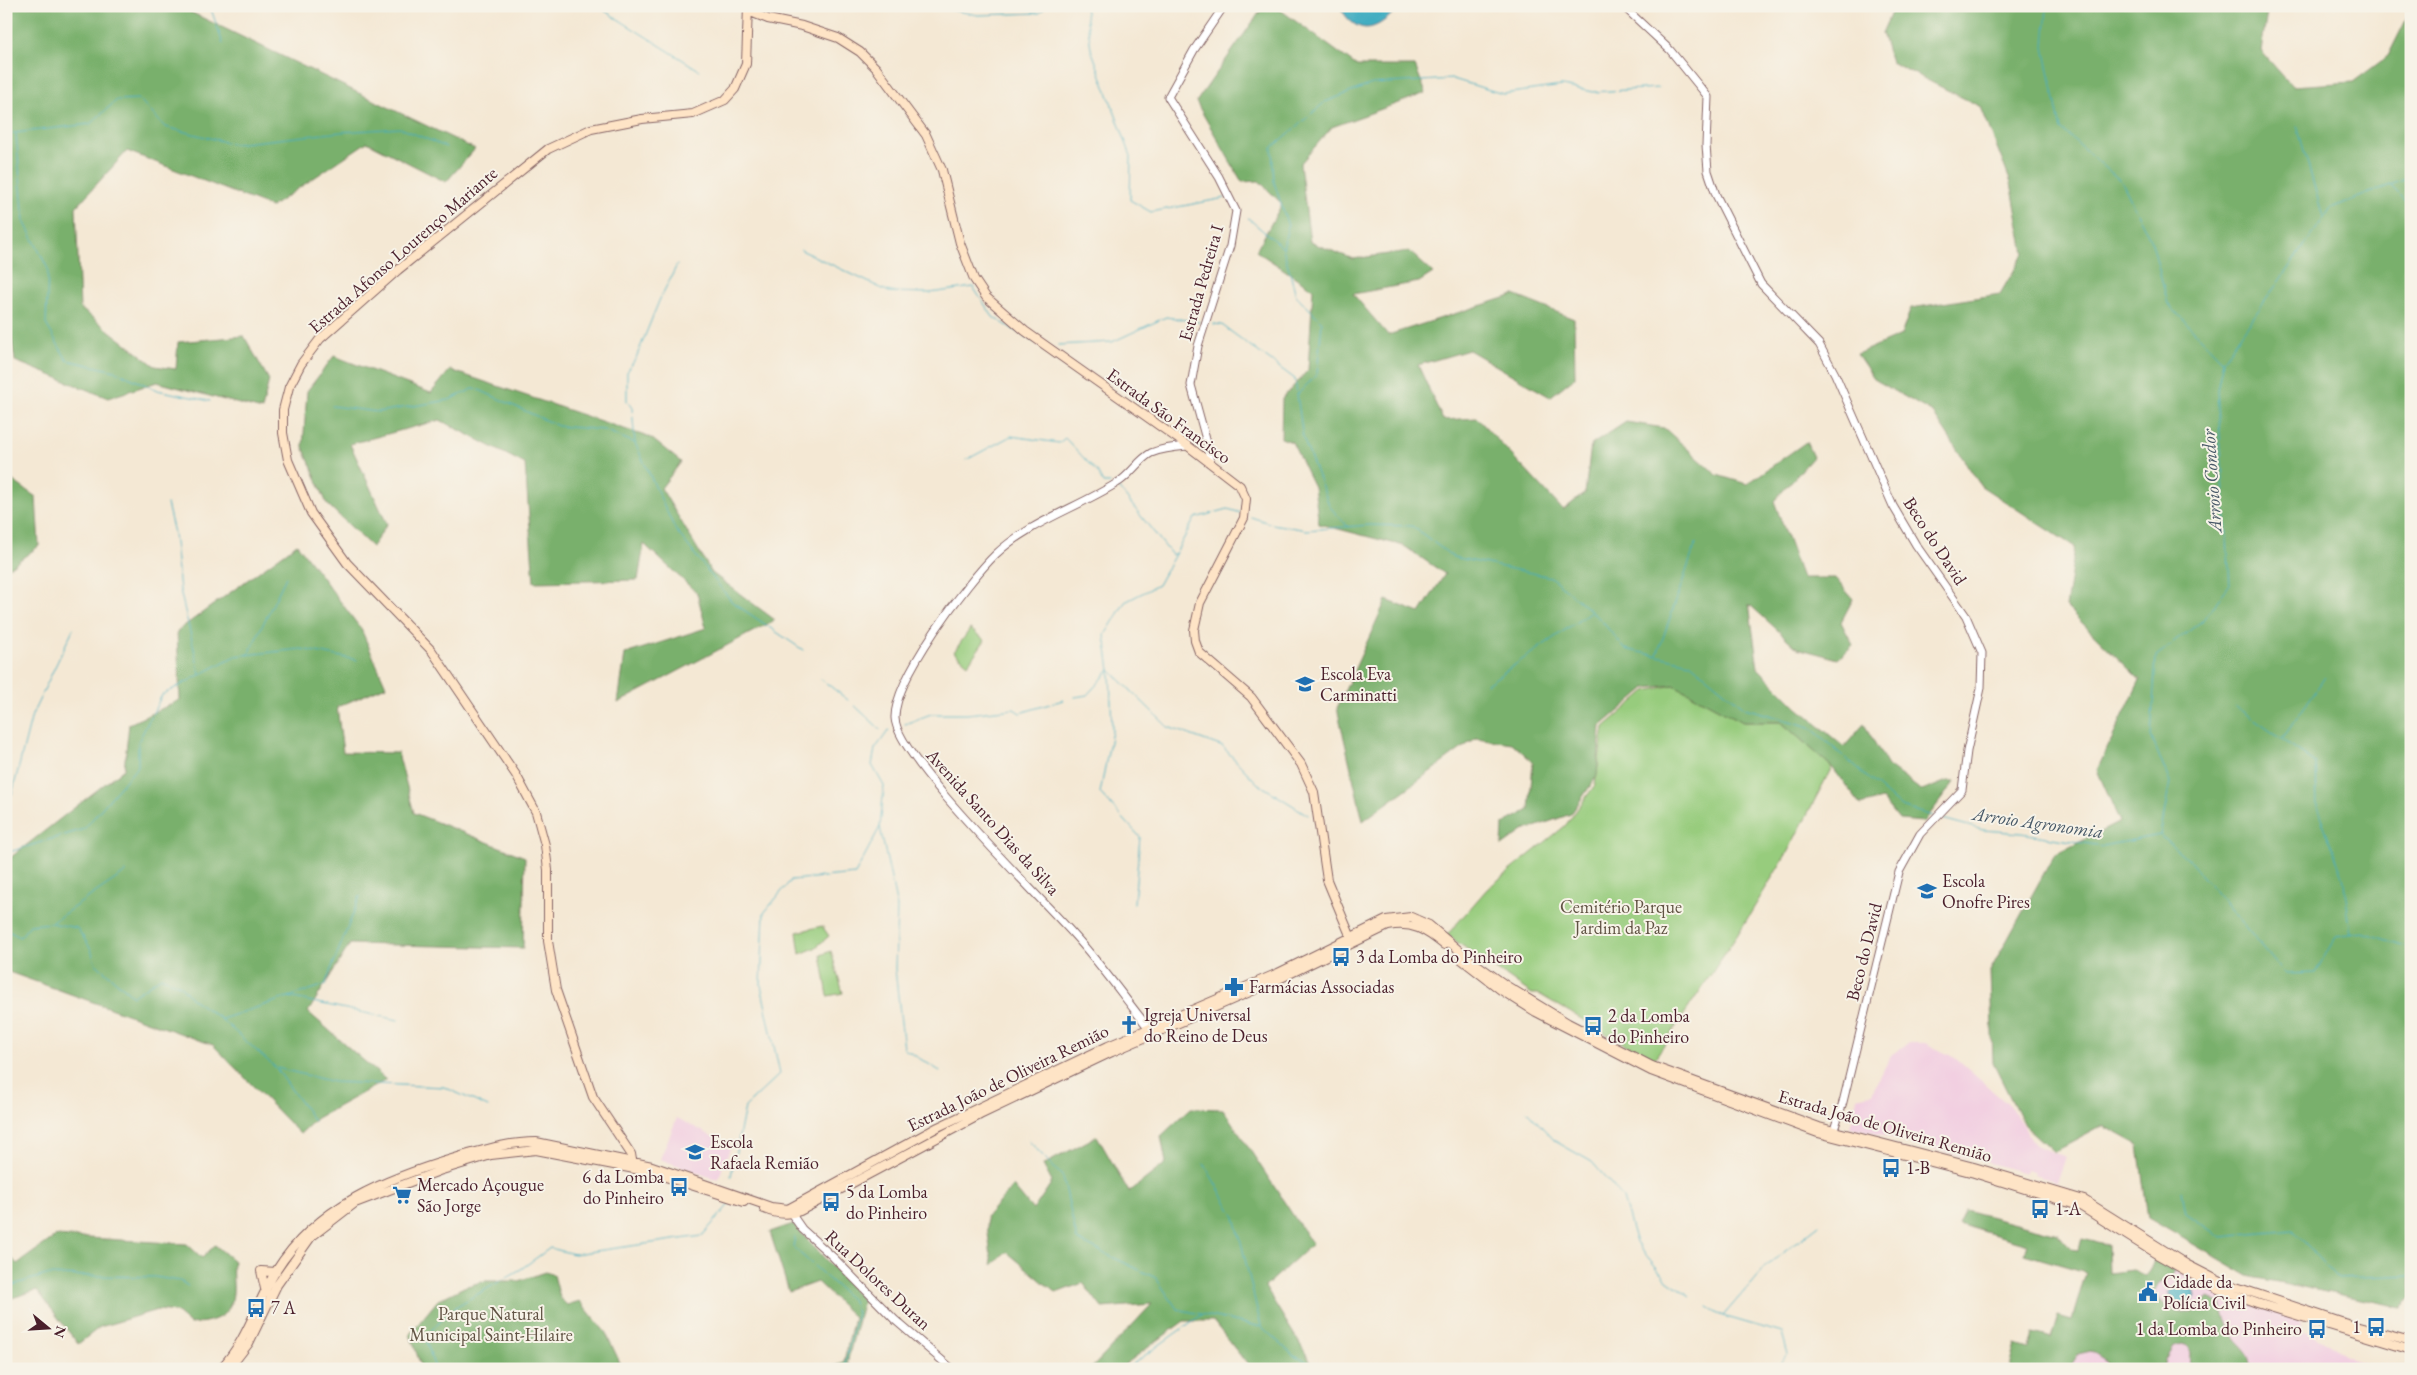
<svg xmlns="http://www.w3.org/2000/svg" width="2417" height="1375" font-family="'EB Garamond',serif">
  <style>
    .built { fill: #f2cfe1 }
    .green { fill: #97cc7d; stroke: #707654 }
    .forest { fill: #79b06c; stroke: #62684c }
    .water { fill: #42adc1; stroke: #466676 }
    .lines { fill: none; stroke-linecap: round; stroke-linejoin: round }
    .stream { stroke: #42adc1; stroke-width: 1 }
    .tertiary-casing { stroke: #866566; stroke-width: 9 }
    .secondary-casing { stroke: #866566; stroke-width: 10 }
    .tertiary { stroke: #fff; stroke-width: 7 }
    .secondary { stroke: #fee4c6; stroke-width: 8 }
    .labels { text-anchor: middle; stroke-width: 4; stroke-linejoin: round; paint-order: stroke }
    .street-label { font-size: 18px; fill: #4a1f2b; stroke: #f7f3e8 }
    .poi-label { font-size: 18px; fill: #4a1f2b; stroke: #f7f3e8; text-anchor: start }
    .park-label { font-size: 18px; fill: #615344; stroke: #f7f3e8 }
    .water-label { font-size: 19px; font-style: italic; fill: #475867; stroke: #f7f3e8 }
  </style>
  <rect width="100%" height="100%" fill="#f7f3e8"/>
  <filter id="ink" filterUnits="userSpaceOnUse"><feTurbulence type="fractalNoise" baseFrequency=".02" numOctaves="2"/><feDisplacementMap in="SourceGraphic" scale="10" xChannelSelector="R" yChannelSelector="G"/><feConvolveMatrix kernelMatrix="1 2 1 2 8 2 1 2 1" color-interpolation-filters="sRGB"/></filter>
  <filter id="wash" filterUnits="userSpaceOnUse"><feTurbulence type="fractalNoise" baseFrequency=".0096" numOctaves="4" result="noise"/><feDisplacementMap in="SourceGraphic" scale="20" xChannelSelector="R" yChannelSelector="G"/><feGaussianBlur stdDeviation="1.12" result="paint"/><feColorMatrix in="noise" values="0 0 0 0 0 0 0 0 0 0 0 0 0 0 0 0 0 1.4 0 .05"/><feComposite in="paint" operator="in"/></filter>
  <g filter="url(#wash)">
    <rect width="100%" height="100%" fill="#f4e8d4"/>
    <path class="built" d="M1908,1043H1925L1955,1058L2010,1106L2036,1146L2066,1157L2057,1182L2035,1175L2036,1173L2031,1171L2027,1170L2026,1173L1986,1162V1156L1978,1154L1977,1160L1850,1127L1858,1097L1872,1093L1891,1055Z
      M677,1118L731,1146L718,1180L660,1159Z
      M1965,1210L2058,1234L2071,1249L2079,1250L2082,1238L2108,1245L2109,1273L2133,1270L2146,1276L2155,1259L2224,1295L2301,1322L2303,1334L2309,1333L2355,1360L2380,1369H2009L2016,1345L2029,1349L2033,1334L2051,1339L2058,1316L2072,1320L2086,1272L2024,1254L2027,1244L1958,1224Z"/>
    <path class="green" d="M970,629L985,640L968,664L954,652Z
      M1674,685L1743,722H1781L1832,767L1787,853L1738,934L1653,1061L1539,994H1532L1447,935L1487,889L1565,826L1595,785L1604,727L1646,691Z
      M822,926L829,936L815,948L800,954L797,932Z
      M831,951L843,993L828,996L821,955Z"/>
    <path class="forest" d="M6,6H178L475,149L446,182L367,142L271,207L127,151L76,207L80,308L155,366L176,369L178,342L244,336L269,380L262,410L157,382L108,398L15,361L6,298Z
      M1264,6H1275L1357,66H1415L1426,93L1332,127L1300,164L1310,242L1353,259L1409,251L1433,273L1419,282L1353,294L1388,335L1514,295L1574,319L1575,377L1550,397L1469,350L1418,365L1443,420L1477,418L1563,510L1585,493L1591,445L1626,422L1664,428L1717,475L1747,484L1806,442L1813,457L1774,501L1802,578H1835L1853,599L1841,622L1853,645L1838,659L1797,648L1749,604L1758,668L1798,708L1844,747L1864,724L1888,766L1922,791L1947,781H1955L1924,822L1899,820L1882,799L1861,805L1832,767L1781,722H1743L1674,685L1646,688L1601,726L1597,776L1571,814L1523,831L1502,846L1503,824L1529,810L1533,762L1512,743L1476,738L1363,821L1337,708L1386,600L1420,613L1445,574L1404,546L1319,524L1314,487L1292,442L1281,438L1282,399L1308,370L1313,289L1256,251L1282,204L1259,181L1242,182L1196,102Z
      M1894,6H2268L2261,51L2292,86L2353,82L2388,56L2411,10V1297L2401,1307L2248,1276L2148,1218L2138,1145L2103,1126L2054,1152L2024,1125L1993,1063L1990,971L2054,855L2120,822L2097,770L2140,680L2066,607L2075,547L1981,486L1933,413L1874,379L1857,354L1901,335L1911,308L2000,294L2024,253L2011,183L1981,107L1891,62L1882,33Z
      M334,356L431,393L450,370L651,438L681,462L661,488L712,573L775,620L618,703L625,654L706,628L697,593L644,544L638,580L534,582L525,464L440,420L350,444L387,524L372,547L327,504L303,447L307,391Z
      M6,476L36,497L39,546L6,570Z
      M297,544L361,629L386,686L337,707L343,752L398,753L414,813L525,857L523,948L350,944L308,1012L386,1080L317,1118L300,1134L213,1045L6,971V861L124,769L129,724L180,700L177,631Z
      M1191,1108L1223,1109L1312,1244L1265,1287L1314,1367L1313,1369H1251L1213,1321H1184L1119,1369H1091L1152,1304L1102,1308L1083,1283L1056,1293L1007,1252L992,1265L986,1217L1013,1186L1033,1210L1052,1182L1043,1165L1097,1136L1129,1192L1166,1163L1161,1136Z
      M1965,1210L2058,1234L2071,1249L2079,1250L2082,1238L2108,1245L2109,1273L2133,1270L2146,1276L2155,1259L2175,1271L2170,1278L2160,1281L2155,1291C2166,1316 2192,1321 2209,1299L2221,1304C2223,1314 2227,1325 2232,1335C2238,1347 2254,1353 2250,1369H2189L2190,1353L2188,1346L2182,1344L2174,1346L2166,1359L2164,1369H2109L2105,1360L2091,1351L2078,1354L2069,1369H2009L2016,1345L2029,1349L2033,1334L2051,1339L2058,1316L2072,1320L2086,1272L2024,1254L2027,1244L1958,1224Z
      M793,1224L863,1300L847,1363L855,1369H831L844,1361L854,1317L817,1282L789,1292L770,1232Z
      M56,1236L187,1244L202,1258L215,1245L234,1261C231,1272 234,1282 233,1293C231,1319 211,1322 190,1324L176,1312L157,1310L100,1327L78,1344L37,1290L6,1300V1251L17,1264Z
      M546,1272L554,1275L560,1298L567,1305L580,1301L606,1333L623,1369H422L410,1334L438,1300L464,1287L485,1281H518Z"/>
    <path class="water" d="M1339,6H1400C1378,30 1359,40 1339,6Z
      M2182,1283L2189,1285L2195,1292L2196,1298L2190,1304C2180,1305 2172,1302 2169,1292L2177,1285Z"/>
    <g class="lines">
      <path class="stream" d="M210,6L223,44
        M602,6L605,11L699,70
        M931,6L978,15L1040,13L1046,6
        M1085,6L1091,49L1131,156L1130,200L1151,212L1225,198
        M2047,6L2044,47L2061,129L2122,182L2152,243L2168,304L2222,360
        M2297,126L2323,217
        M6,134L90,124L117,100L139,99L165,127L234,144L341,132L400,128L446,147
        M16,134L24,221L48,269L46,324L67,360L115,371L157,390L210,401
        M2390,185L2411,206
        M1248,218L1283,248L1296,295L1322,322L1317,374L1298,394
        M1283,248L1288,226L1274,182L1272,148L1325,102L1372,84L1453,79L1503,94L1562,86L1593,92L1659,88
        M801,250L889,292L930,293L973,287L993,317L1034,342
        M1214,324L1222,325L1295,379L1303,438L1330,507L1348,527
        M1058,345L1112,342L1166,317L1199,322
        M332,406L378,412L449,400L475,388L558,426L604,430L635,443L675,529L732,602L803,650
        M635,443L632,408L627,401V372L636,358L659,301L677,265
        M966,460L1011,436L1059,443L1065,438L1097,472L1103,483H1110
        M1117,486L1172,555L1175,553
        M167,504L174,533L180,590L200,674
        M1251,517L1272,524L1307,530L1369,525L1412,526L1453,557L1551,577L1600,619L1625,649L1690,663L1745,708L1810,727L1901,807L1933,816
        M248,655L286,577
        M1657,655L1696,543
        M1110,670L1168,727L1223,747L1257,783L1308,815
        M1110,671L1112,731L1100,793L1140,837L1134,903
        M821,679L848,700
        M1487,684L1591,612
        M1075,697L1087,695L1110,670L1105,635L1125,602L1158,585L1195,518L1228,509L1241,513
        M855,706L880,729
        M2236,707L2316,763L2317,807L2343,876L2351,934
        M905,724L931,714H967L1014,709L1020,713L1063,700
        M889,730L875,749L872,765L884,786L880,827L897,907L895,969L904,1049L940,1071
        M2283,738L2325,677
        M6,801L12,794L32,715L73,629
        M1939,818L1983,830L2021,833L2103,846L2160,835L2187,858L2285,974L2315,973L2336,936L2362,932L2411,948
        M2160,835L2170,783L2151,736L2156,656L2202,621L2230,584L2217,390L2223,360L2331,208L2411,177
        M6,853L84,829L138,766V742L162,695L235,656L301,649L357,660
        M52,922L126,872
        M6,930L20,937L30,925L51,923L77,928L91,949L95,963L133,996L161,977L181,986L191,998L221,1019L276,1068L314,1121
        M289,997L398,1020
        M222,1019L325,985L360,896
        M277,1068L334,1082L444,1087L488,1107
        M1527,1111L1555,1141L1592,1162L1623,1198L1636,1243L1667,1280L1690,1296
        M1029,1141L1063,1177L1077,1240L1156,1278L1177,1309L1262,1327L1294,1356L1325,1369
        M1204,1164L1235,1217L1261,1326
        M731,1176L745,1107L780,1074L761,985L764,913L791,880L855,874L880,827
        M2182,1191L2186,1213L2221,1237L2293,1230L2338,1278L2411,1275
        M795,1237L793,1247L853,1301L857,1313L845,1363L847,1369
        M6,1287L46,1275L155,1277L180,1281L188,1286
        M1708,1307L1723,1316L1782,1333L1788,1354L1776,1369
        M1723,1316L1766,1266L1819,1225
        M435,1369L425,1336L457,1306L521,1269L550,1248L574,1254L702,1236L731,1202
        M1126,1369L1201,1315"/>
    </g>
  </g>
  <g filter="url(#ink)">
    <g class="lines">
      <g class="tertiary-casing">
        <path id="tertiary" d="M1623,6L1670,50L1708,97L1706,145L1708,171L1716,195L1761,284L1819,344L1835,374L1893,506L1916,545L1966,616L1982,653L1981,688L1967,751L1962,790L1920,834L1899,872L1843,1102L1832,1136
          M1210,463L1207,443L1191,385L1198,346L1230,246L1236,211L1219,177L1168,97L1194,50L1224,6
          M1151,1031C1126,1000 1103,967 1076,937C1043,899 896,758 895,718C894,679 967,582 996,554C1030,522 1077,508 1117,483C1130,476 1138,460 1151,453C1163,448 1176,447 1188,446
          M788,1209L802,1229L833,1257L895,1320L952,1369"/>
      </g>
      <g class="secondary-casing">
        <path id="secondary" d="M748,11L768,19L802,26L838,38L860,52L876,68L926,135L942,170L960,243L974,279L986,297L1025,331L1188,446L1240,486L1246,499L1244,518L1200,603L1194,630L1195,641L1199,652L1251,697L1301,764L1314,792L1327,880L1352,940
          M1461,959L1501,990L1536,1012L1651,1071L1818,1133L1974,1173L2082,1207L2158,1255L2218,1289L2257,1303L2411,1350
          M633,1166L631,1154L593,1097L556,990L548,941V870L545,845L536,812L516,775L432,651L347,563L311,513L288,460L283,433V410L289,387L301,364L320,339L398,270L548,149L591,129L642,119L693,114L725,100L735,89L746,64L748,6
          M764,1209C776,1214 787,1216 800,1211L980,1115L1112,1052L1273,982L1388,926C1412,921 1426,930 1444,945
          M266,1293L261,1271L276,1272
          M220,1369C248,1340 256,1303 276,1271C317,1205 387,1178 458,1157C484,1150 508,1142 536,1142L652,1166L771,1207L788,1209L938,1127L1108,1046L1278,973L1386,920L1411,917L1429,925L1468,958L1507,986L1568,1023L1652,1066L1819,1127L1974,1167L2084,1200L2186,1264L2221,1282L2344,1323L2411,1341
          M229,1369L249,1343L277,1285L311,1237L355,1203L439,1171L491,1155L536,1150L650,1172L744,1202"/>
      </g>
      <use href="#tertiary" class="tertiary"/>
      <use href="#secondary" class="secondary"/>
    </g>
  </g>
  <defs>
    <g id="school-bare" transform="scale(1.5)"><path d="M0-5L7-2L0 1L-7-2ZM-4 1L0 2.5L4 1V4Q0 6-4 4Z" fill="#1f6fb2" stroke="#f7f3e8" stroke-width="2.5" paint-order="stroke"/></g>
    <g id="bus-bare" transform="scale(1.5)"><path d="M-5-6H5V4H4V6H2V4H-2V6H-4V4H-5ZM-3.5-4V0h7V-4ZM-3.5 1.2v1.5H-2V1.2ZM2 1.2v1.5H3.5V1.2Z" fill="#1f6fb2" stroke="#f7f3e8" stroke-width="2.5" paint-order="stroke"/></g>
    <g id="pharmacy-bare" transform="scale(1.5)"><path d="M-2-6h4v4h4v4h-4v4h-4v-4h-4v-4h4Z" fill="#1f6fb2" stroke="#f7f3e8" stroke-width="2.5" paint-order="stroke"/></g>
    <g id="church-bare" transform="scale(1.5)"><path d="M-1.2-6h2.4v3.5h3.3v2.4h-3.3V6h-2.4V-.1h-3.3v-2.4h3.3Z" fill="#1f6fb2" stroke="#f7f3e8" stroke-width="2.5" paint-order="stroke"/></g>
    <g id="supermarket-bare" transform="scale(1.5)"><path d="M-6-5.5h2.5l.6 2H6L4.5 2H-2.5L-4.4-4H-6ZM-1.5 3.2a1.3 1.3 0 1 0 .1 0ZM3 3.2a1.3 1.3 0 1 0 .1 0Z" fill="#1f6fb2" stroke="#f7f3e8" stroke-width="2.5" paint-order="stroke"/></g>
    <g id="civic-bare" transform="scale(1.5)"><path d="M-.6-6.5H3V-4.5H.6V-3L4-1V1h2V6H-6V1h2V-1L-.6-3ZM-1.2 2.5V6h2.4V2.5Z" fill="#1f6fb2" stroke="#f7f3e8" stroke-width="2.5" paint-order="stroke"/></g>
  </defs>
  <g fill-rule="evenodd">
    <use href="#school-bare" x="1305" y="684"/>
    <use href="#school-bare" x="1927" y="891"/>
    <use href="#bus-bare" x="1341" y="957"/>
    <use href="#pharmacy-bare" x="1234" y="987"/>
    <use href="#church-bare" x="1129" y="1025"/>
    <use href="#bus-bare" x="1593" y="1026"/>
    <use href="#school-bare" x="695" y="1152"/>
    <use href="#bus-bare" x="1891" y="1168"/>
    <use href="#bus-bare" x="679" y="1187"/>
    <use href="#supermarket-bare" x="402" y="1195"/>
    <use href="#bus-bare" x="831" y="1202"/>
    <use href="#bus-bare" x="2040" y="1209"/>
    <use href="#civic-bare" x="2148" y="1292"/>
    <use href="#bus-bare" x="256" y="1308"/>
    <use href="#bus-bare" x="2376" y="1327"/>
    <use href="#bus-bare" x="2317" y="1329"/>
  </g>
  <g class="labels">
    <g class="street-label">
      <text transform="translate(403 250) rotate(-41)" y="6">Estrada Afonso Lourenço Mariante</text>
      <text transform="translate(1201 283) rotate(-74)" y="6">Estrada Pedreira I</text>
      <text transform="translate(1169 416) rotate(36)" y="6">Estrada São Francisco</text>
      <text transform="translate(1935 541) rotate(57)" y="6">Beco do David</text>
      <text transform="translate(993 822) rotate(48)" y="6">Avenida Santo Dias da Silva</text>
      <text transform="translate(1864 952) rotate(-76)" y="6">Beco do David</text>
      <text transform="translate(1008 1078) rotate(-26)" y="6">Estrada João de Oliveira Remião</text>
      <text transform="translate(1885 1126) rotate(16)" y="6">Estrada João de Oliveira Remião</text>
      <text transform="translate(878 1280) rotate(43)" y="6">Rua Dolores Duran</text>
    </g>
    <g class="poi-label">
      <text x="1320" y="680">Escola Eva<tspan x="1320" dy="21">Carminatti</tspan></text>
      <text x="1942" y="887">Escola<tspan x="1942" dy="21">Onofre Pires</tspan></text>
      <text x="1356" y="963">3 da Lomba do Pinheiro</text>
      <text x="1249" y="993">Farmácias Associadas</text>
      <text x="1144" y="1021">Igreja Universal<tspan x="1144" dy="21">do Reino de Deus</tspan></text>
      <text x="1608" y="1022">2 da Lomba<tspan x="1608" dy="21">do Pinheiro</tspan></text>
      <text x="710" y="1148">Escola<tspan x="710" dy="21">Rafaela Remião</tspan></text>
      <text x="1906" y="1174">1-B</text>
      <text x="664" y="1183" text-anchor="end">6 da Lomba<tspan x="664" dy="21">do Pinheiro</tspan></text>
      <text x="417" y="1191">Mercado Açougue<tspan x="417" dy="21">São Jorge</tspan></text>
      <text x="846" y="1198">5 da Lomba<tspan x="846" dy="21">do Pinheiro</tspan></text>
      <text x="2055" y="1215">1-A</text>
      <text x="2163" y="1288">Cidade da<tspan x="2163" dy="21">Polícia Civil</tspan></text>
      <text x="271" y="1314">7 A</text>
      <text x="2361" y="1333" text-anchor="end">1</text>
      <text x="2302" y="1335" text-anchor="end">1 da Lomba do Pinheiro</text>
    </g>
    <g class="park-label">
      <text x="1621" y="913">Cemitério Parque<tspan x="1621" dy="21">Jardim da Paz</tspan></text>
      <text x="491" y="1320">Parque Natural<tspan x="491" dy="21">Municipal Saint-Hilaire</tspan></text>
    </g>
    <g class="water-label">
      <text transform="translate(2211 481) rotate(-94)" y="7">Arroio Condor</text>
      <text transform="translate(2038 822) rotate(8)" y="7">Arroio Agronomia</text>
    </g>
  </g>
  <rect width="2417" height="1375" fill="none" stroke="#f7f3e8" stroke-width="25"/>
  <g transform="translate(48 1328) rotate(108)" stroke="#f7f3e8" stroke-width="4" paint-order="stroke">
  <path d="M0-4L9 19L0 12L-9 19Z" fill="#4a1f2b"/>
  <text y="-8" font-size="14" font-weight="bold" text-anchor="middle" fill="#4a1f2b">N</text>
  </g>
</svg>
